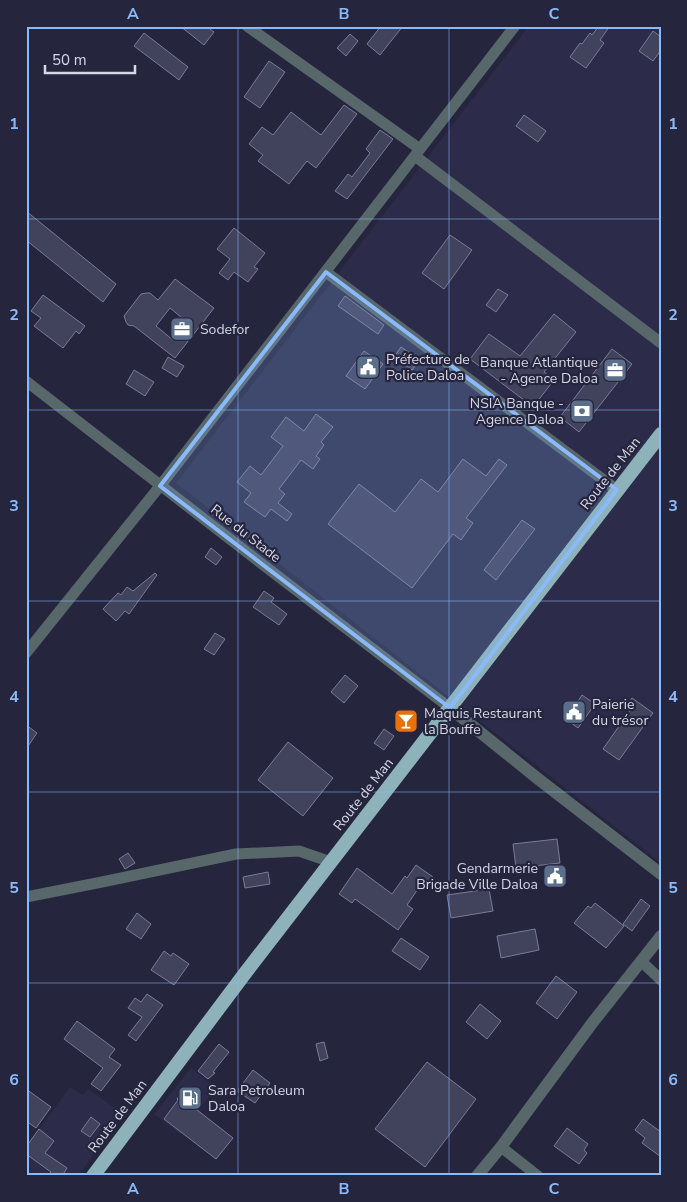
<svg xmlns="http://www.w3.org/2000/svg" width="687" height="1202" font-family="'Nunito Sans',sans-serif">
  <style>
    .built { fill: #2c2c4a }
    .building { fill: #41425c; stroke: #7a7b98; fill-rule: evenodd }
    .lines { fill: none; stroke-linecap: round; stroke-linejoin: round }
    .minor { stroke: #57676a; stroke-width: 11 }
    .tertiary { stroke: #57676a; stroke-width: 12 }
    .trunk { stroke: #8eb2b9; stroke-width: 14 }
    .marked { fill: #8bbafc; fill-opacity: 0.2; stroke: #8bbafc; stroke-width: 4; stroke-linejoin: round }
    .grid { fill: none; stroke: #8bbafc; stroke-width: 1; stroke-opacity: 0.55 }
    .labels { text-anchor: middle; stroke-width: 4.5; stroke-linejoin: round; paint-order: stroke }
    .poi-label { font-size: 14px; fill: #d5d6e6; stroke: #25253d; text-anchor: start }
    .street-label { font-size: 14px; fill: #d5d6e6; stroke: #25253d }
    .neatline { fill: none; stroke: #8bbafc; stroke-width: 2 }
    .grid-label { font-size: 16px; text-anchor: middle; font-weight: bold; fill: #8bbafc }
  </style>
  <rect width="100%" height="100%" fill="#25253d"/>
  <path class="built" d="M529,26H661V863L176,483Z
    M191,1068L216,1088L180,1134L154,1114Z
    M70,1087L83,1095L88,1089L123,1114L78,1176H26V1147Z"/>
  <path class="building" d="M180,26H206L214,32L204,45Z
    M381,26H403L380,55L367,44Z
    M599,26H610L600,40L604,43L586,68L570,57L580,43L582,44L590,33L592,35Z
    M653,31L661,37V50L653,61L639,51Z
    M144,33L188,67L179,80L134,46Z
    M350,34L358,41L346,56L337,48Z
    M269,61L285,72L260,108L244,97Z
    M344,105L357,114L316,168L307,161L289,184L258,161L263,155L249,144L262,127L273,135L291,112L321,135Z
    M524,115L546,131L538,142L516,126Z
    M380,130L393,139L347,199L335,191L348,174L352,177L370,153L366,149Z
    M26,211L116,284L103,302L26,240Z
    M234,228L265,253L254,267L258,269L248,282L234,272L228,280L219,273L230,259L217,249Z
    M450,235L472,250L444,289L422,273Z
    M175,279L214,308L175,358L134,326L128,325L126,322L124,316L141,294L147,293H150L158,300ZM170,308L187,322L173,340L156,326Z
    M498,289L508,295L496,312L486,305Z
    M43,295L85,326L79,334L76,331L63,348L34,326L41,318L31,311Z
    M345,296L384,325L378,334L338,306Z
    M554,314L576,332L544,372L554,380L533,407L470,359L489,334L520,356Z
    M401,347L420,360L412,370L394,357Z
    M612,349L632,364L579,432L560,417Z
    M364,351L383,364L365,389L346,376Z
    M168,357L184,366L177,377L162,368Z
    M134,370L154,382L145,396L126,384Z
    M316,414L333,427L321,442L324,445L316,456L320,459L313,469L301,460L279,489L285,494L278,503L292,514L287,521L271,509L265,517L244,502L251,493L237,482L250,466L261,475L283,446L271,437L286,417L304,431Z
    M463,459L486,476L499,459L507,465L466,518L473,523L461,540L453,534L412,588L328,524L359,484L395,512L421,479L438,492Z
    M522,520L535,529L496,580L484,570Z
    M211,548L222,557L216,565L205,557Z
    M155,573L157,575L129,614L125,611L116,621L103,609L118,593L121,595L127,587L133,591Z
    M264,591L274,598L271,602L287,614L279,625L253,607Z
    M215,633L225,639L214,655L204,649Z
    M345,675L358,686L344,703L331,692Z
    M582,695L595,704L578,728L566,719Z
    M632,698L653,713L619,760L603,749L631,709L627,706Z
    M26,725L37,733L26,749Z
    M384,729L394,736L384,750L374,743Z
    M288,742L333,778L303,816L258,780Z
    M557,839L560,863L516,868L513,844Z
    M128,853L135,863L125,869L119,859Z
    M416,865L433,877L425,889L420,886L407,905L413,909L398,930L355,899L352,903L339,894L357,868L392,894L405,876L407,878Z
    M268,872L270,884L245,888L243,877Z
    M489,889L493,911L451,918L447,895Z
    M641,899L650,906L632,931L623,924Z
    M595,903L624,926L606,948L574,923L588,906L591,908Z
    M137,913L151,924L141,939L126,929Z
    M535,929L539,950L501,958L497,936Z
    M401,938L429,957L420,970L392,951Z
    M164,951L171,956L173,953L189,964L174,985L151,970Z
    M556,976L577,992L557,1019L536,1003Z
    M147,994L163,1005L136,1041L128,1035L142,1017L128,1008L135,998L141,1002Z
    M480,1004L501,1021L487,1039L466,1022Z
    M77,1021L115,1049L109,1057L121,1065L101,1091L91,1084L103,1068L64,1039Z
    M324,1042L328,1058L320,1061L316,1044Z
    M219,1044L229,1052L213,1072L215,1073L208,1079L198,1071Z
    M427,1062L476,1099L425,1167L375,1129Z
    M253,1070L270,1083L255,1103L237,1091Z
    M186,1087L199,1097L192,1106L233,1138L216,1159L164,1119L178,1100L177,1099Z
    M26,1089L51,1107L36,1128L26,1121Z
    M91,1117L100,1124L90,1137L81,1131Z
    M643,1119L661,1132V1157L642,1143L645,1138L635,1130Z
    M567,1128L588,1144L584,1150L587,1153L579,1164L554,1146Z
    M39,1129L54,1141L45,1153L67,1168L62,1176H48L51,1172L26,1154V1147Z"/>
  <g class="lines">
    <path class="minor" d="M247,26L420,149
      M415,156L661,343
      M326,272L617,490
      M26,381L253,557L450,708
      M26,653L160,486L515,26
      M26,897L102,882L236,854L299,851L331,862
      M641,961L661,980
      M501,1147L538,1176"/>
    <path class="tertiary" d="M450,708L537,778L661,874
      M477,1176L501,1147L593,1022L661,936"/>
    <path class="trunk" d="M93,1176L246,972L661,434"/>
  </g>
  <path class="marked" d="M326,272L617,490L450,708L160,486Z"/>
  <path class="grid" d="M238,26V1176M449,26V1176M26,219H661M26,410H661M26,601H661M26,792H661M26,983H661"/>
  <defs>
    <g id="office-square" transform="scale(1.25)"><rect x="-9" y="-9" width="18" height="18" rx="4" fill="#5c6f8a" stroke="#25253d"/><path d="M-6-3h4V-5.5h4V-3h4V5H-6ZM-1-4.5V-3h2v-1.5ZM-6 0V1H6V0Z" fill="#fff"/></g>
    <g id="civic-square" transform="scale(1.25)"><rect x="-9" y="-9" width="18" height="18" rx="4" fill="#5c6f8a" stroke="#25253d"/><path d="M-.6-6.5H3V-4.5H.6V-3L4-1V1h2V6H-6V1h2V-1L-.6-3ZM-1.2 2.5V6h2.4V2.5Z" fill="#fff"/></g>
    <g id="bank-square" transform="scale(1.25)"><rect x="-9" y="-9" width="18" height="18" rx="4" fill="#5c6f8a" stroke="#25253d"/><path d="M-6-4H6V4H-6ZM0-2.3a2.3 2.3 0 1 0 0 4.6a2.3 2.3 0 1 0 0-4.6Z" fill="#fff"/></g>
    <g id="bar-square" transform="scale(1.25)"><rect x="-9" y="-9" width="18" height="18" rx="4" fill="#e8710a" stroke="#25253d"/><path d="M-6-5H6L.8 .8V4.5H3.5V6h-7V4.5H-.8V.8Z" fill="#fff"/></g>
    <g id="fuel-square" transform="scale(1.25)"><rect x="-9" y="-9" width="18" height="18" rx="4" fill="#5c6f8a" stroke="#25253d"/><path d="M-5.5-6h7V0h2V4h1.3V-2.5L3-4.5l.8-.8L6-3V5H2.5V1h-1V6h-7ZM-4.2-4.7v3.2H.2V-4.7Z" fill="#fff"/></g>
  </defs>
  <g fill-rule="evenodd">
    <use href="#office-square" x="182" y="329"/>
    <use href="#civic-square" x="368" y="367"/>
    <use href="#office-square" x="615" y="370"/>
    <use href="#bank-square" x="582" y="411"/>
    <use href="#civic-square" x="574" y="712"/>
    <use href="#bar-square" x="406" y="721"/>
    <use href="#civic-square" x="555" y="876"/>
    <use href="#fuel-square" x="190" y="1098"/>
  </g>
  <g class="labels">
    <g class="poi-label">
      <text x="200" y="334">Sodefor</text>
      <text x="386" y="364">Préfecture de<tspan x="386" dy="16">Police Daloa</tspan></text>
      <text x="598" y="367" text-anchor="end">Banque Atlantique<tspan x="598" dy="16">- Agence Daloa</tspan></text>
      <text x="564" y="408" text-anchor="end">NSIA Banque -<tspan x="564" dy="16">Agence Daloa</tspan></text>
      <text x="592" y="709">Paierie<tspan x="592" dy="16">du trésor</tspan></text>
      <text x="424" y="718">Maquis Restaurant<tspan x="424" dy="16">la Bouffe</tspan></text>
      <text x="538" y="873" text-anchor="end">Gendarmerie<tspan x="538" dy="16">Brigade Ville Daloa</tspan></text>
      <text x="208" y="1095">Sara Petroleum<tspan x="208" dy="16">Daloa</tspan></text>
    </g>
    <g class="street-label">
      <text transform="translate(610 473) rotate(-52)" y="5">Route de Man</text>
      <text transform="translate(246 533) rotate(38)" y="5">Rue du Stade</text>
      <text transform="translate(363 794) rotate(-52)" y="5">Route de Man</text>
      <text transform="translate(117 1116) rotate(-53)" y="5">Route de Man</text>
    </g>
  </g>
  <rect width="687" height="1202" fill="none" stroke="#25253d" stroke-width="55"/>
  <path d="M45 65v8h90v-8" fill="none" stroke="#d5d6e6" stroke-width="2.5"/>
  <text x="52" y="65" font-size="15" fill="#d5d6e6" stroke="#25253d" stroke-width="4" paint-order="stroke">50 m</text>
  <rect x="28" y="28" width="632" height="1146" class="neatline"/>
  <g class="grid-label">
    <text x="133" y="19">A</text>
    <text x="344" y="19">B</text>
    <text x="554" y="19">C</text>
    <text x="14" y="129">1</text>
    <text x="673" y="129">1</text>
    <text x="14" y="320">2</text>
    <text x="673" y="320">2</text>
    <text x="14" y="511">3</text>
    <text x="673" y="511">3</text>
    <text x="14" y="702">4</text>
    <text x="673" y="702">4</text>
    <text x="14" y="893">5</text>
    <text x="673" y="893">5</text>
    <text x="14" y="1085">6</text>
    <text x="673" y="1085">6</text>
    <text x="133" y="1194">A</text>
    <text x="344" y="1194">B</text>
    <text x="554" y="1194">C</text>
  </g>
</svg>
